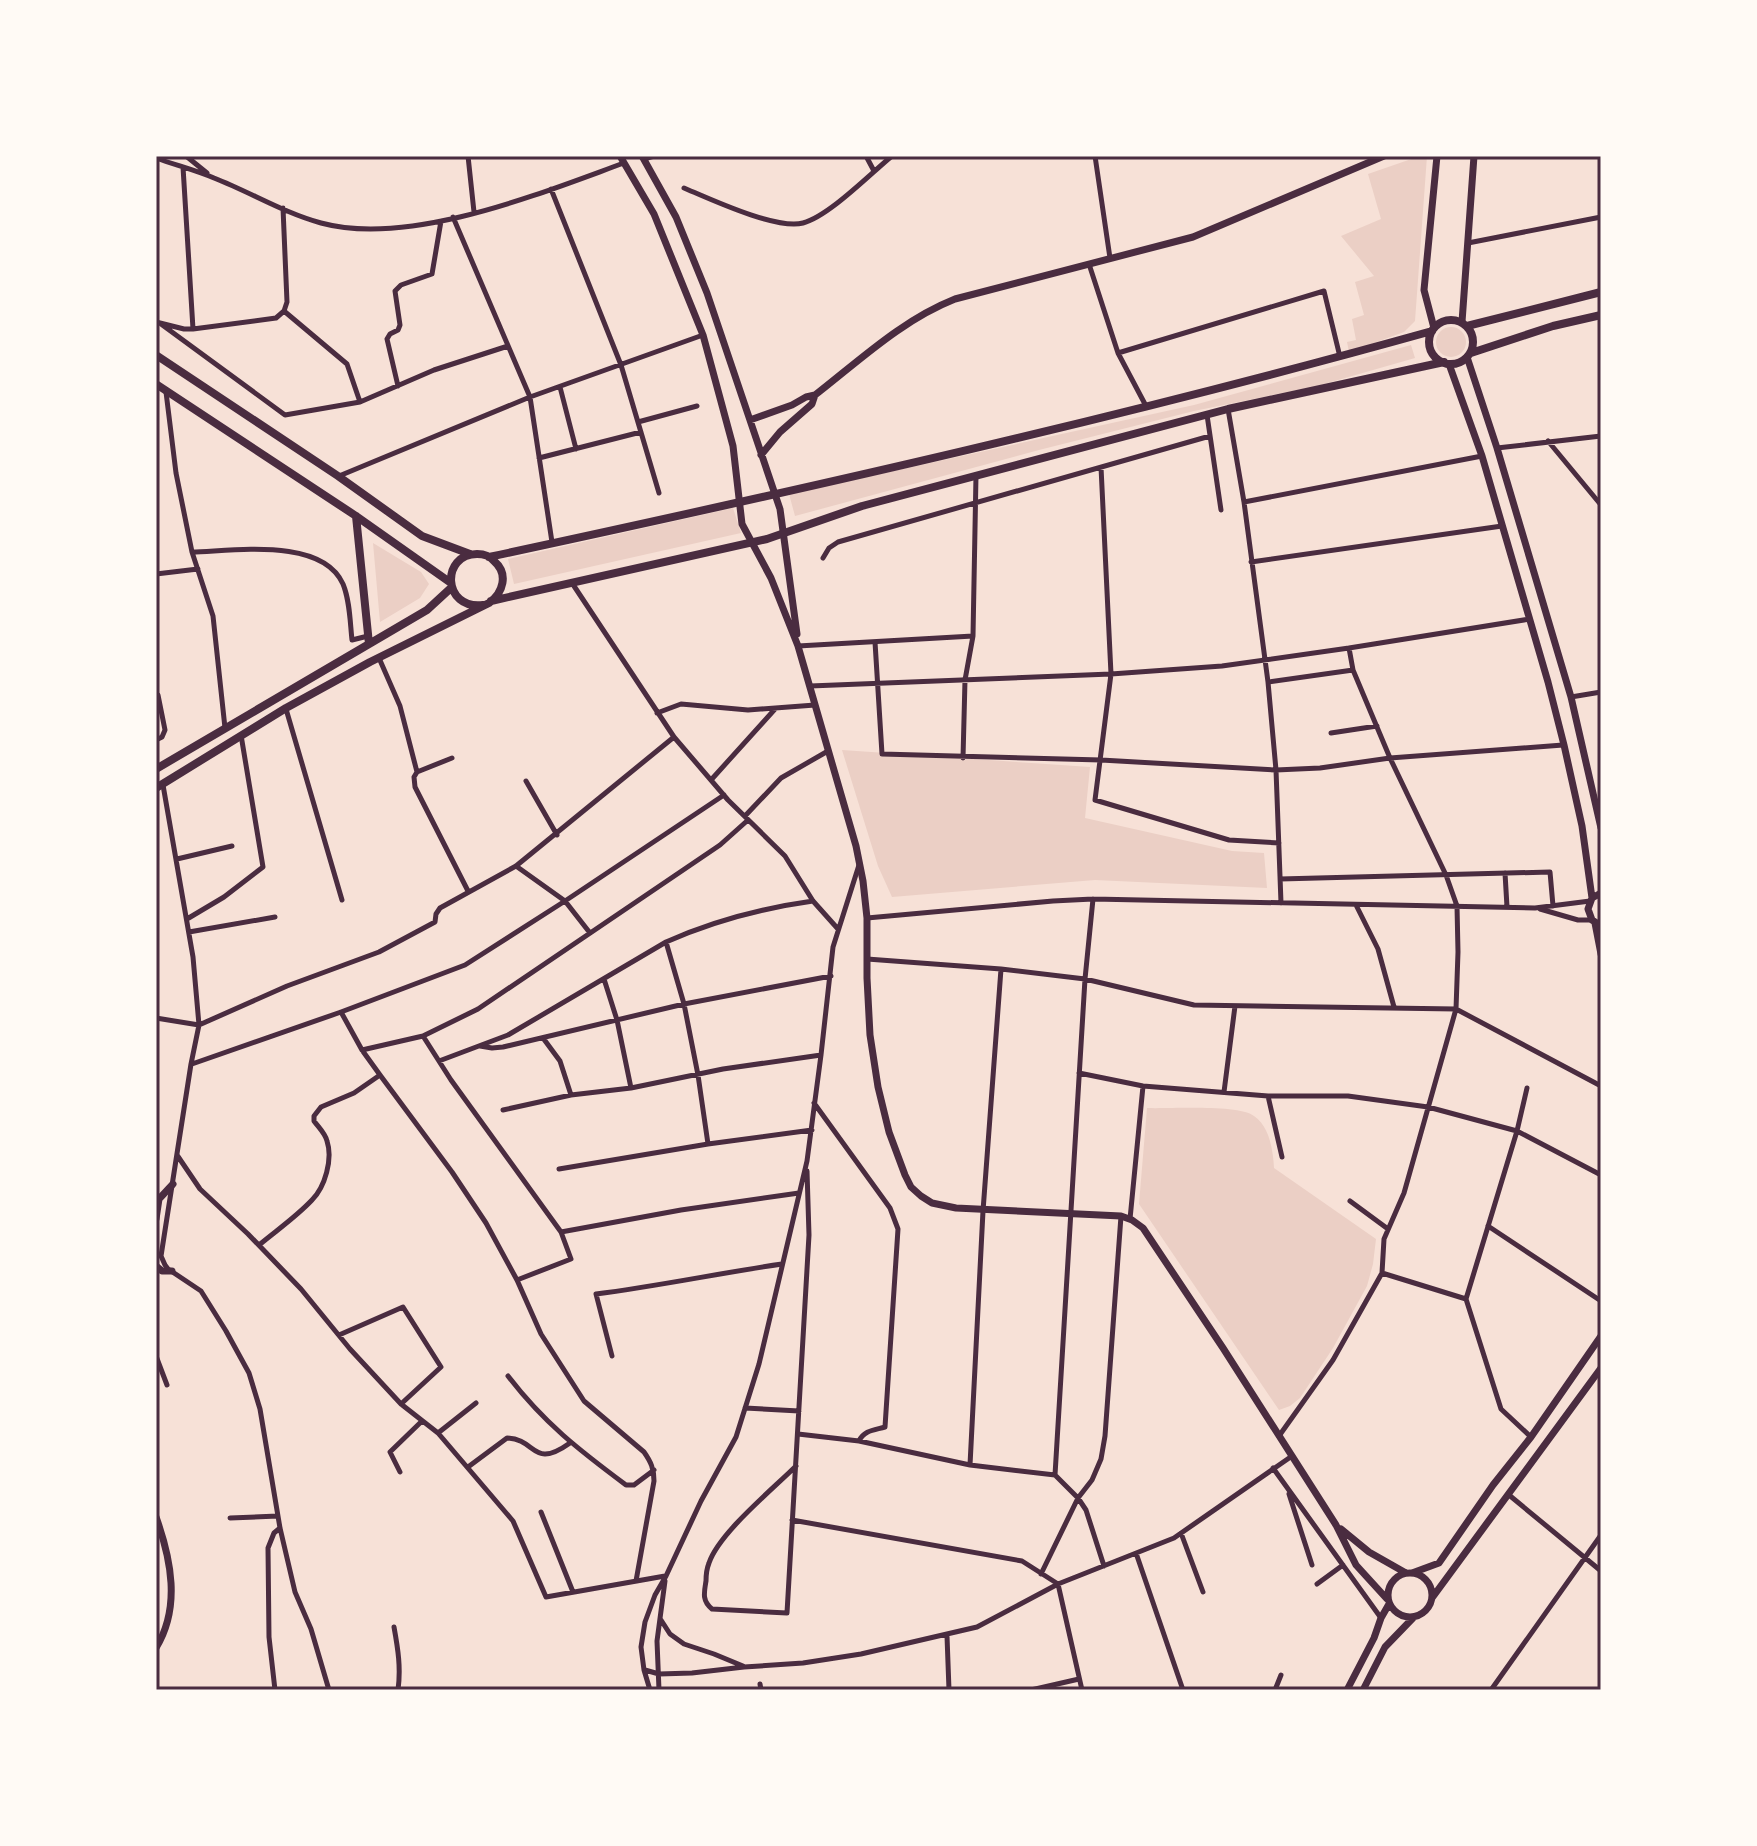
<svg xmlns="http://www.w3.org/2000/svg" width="1757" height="1846" font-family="'Source Serif 4',serif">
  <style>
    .green { fill: #ebcfc5 }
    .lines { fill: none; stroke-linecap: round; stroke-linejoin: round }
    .minor { stroke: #4a2c40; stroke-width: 5 }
    .tertiary { stroke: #4a2c40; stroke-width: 7 }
    .primary { stroke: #4a2c40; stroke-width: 8 }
    .neatline { fill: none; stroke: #4a2c40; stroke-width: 3 }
  </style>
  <rect width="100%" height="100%" fill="#f7e1d7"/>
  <path class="green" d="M1420,156H1427L1415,321L1404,332L1349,352L1347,342L1356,340L1352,319L1364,315L1355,282L1374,276L1341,236L1381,219L1368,174Z
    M1436 342a15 15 0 1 1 30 0a15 15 0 1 1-30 0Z
    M1411,345L1415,358L1317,386L1194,411L1039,450L795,516L789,494L1194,405Z
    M733,508L741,533L514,584L508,559Z
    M373,543L421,572L429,584L420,598L380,622Z
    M842,750L1090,767L1085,818L1232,851L1264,853L1267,888L1095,880L892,897L878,866Z
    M1147,1108C1170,1109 1238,1104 1254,1116C1270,1127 1273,1151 1274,1168L1376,1239L1373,1264L1367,1286L1333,1348L1300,1398L1290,1406L1279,1410L1139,1204Z"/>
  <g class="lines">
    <path class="minor" d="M186,156L207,173
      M468,156L474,212
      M866,156L874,171
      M1095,156L1110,258
      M156,158C175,165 195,170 214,178C250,192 284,213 321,223C410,247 541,193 624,163
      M644,159L654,156
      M183,167L193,329
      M684,188C710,199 776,230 803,223C829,216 870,174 892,156
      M551,189L621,365L659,493
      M453,217L530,397L552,542
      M1468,243L1601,217
      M1089,264L1118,353L1146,406
      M284,311L347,364L360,402
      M156,322L184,329H193L276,318L284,311L287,302L283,208
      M161,324L285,415L360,402L434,370L508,346
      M1118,353L1324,291L1340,357
      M398,386L387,339L390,334L398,330L400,325L395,291L401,285L432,274L441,221
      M560,387L576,449
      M166,392L176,473L192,552L213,616L225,728
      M1228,409L1244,502L1268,682L1276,770L1281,903
      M1207,415L1221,510
      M638,422L697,406
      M1548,441L1601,505
      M1497,448L1601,436
      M539,458L641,432
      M1101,467L1111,674L1095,800L1229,840L1279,843
      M339,476L530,397L703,335
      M1244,502L1482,456
      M192,552C234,551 322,537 343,584C350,601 350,622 352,640L368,636
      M823,558L829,548L838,542L1210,436
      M1251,562L1502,526
      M156,574L198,569
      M572,583L674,737L728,800L785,856L813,901L838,929
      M875,642L882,754L1101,760L1276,770L1320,768L1390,758L1563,745
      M798,646L973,636
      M379,658L400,706L417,772L414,777L415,787L468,891
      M1268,682L1353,670
      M810,686L1111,674L1222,666L1349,648L1530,619
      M1571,697L1601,692
      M286,709L342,900
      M657,713L681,704L748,710L815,705
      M1331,733L1377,726
      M156,740L162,737L165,730L158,695
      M963,758L965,680L973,636L976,475
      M417,772L452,758
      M711,780L775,709
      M526,781L557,835
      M163,785L193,957L199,1025L191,1064L161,1256L165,1265L168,1269L201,1291L226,1331L249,1373L260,1409L280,1528L295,1592L311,1629L329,1690
      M745,816L781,778L828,751
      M177,859L232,846
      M516,866L565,901L590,933
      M1505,873L1507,907
      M1280,879L1550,872L1553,906
      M1356,905L1378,949L1394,1007
      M1540,909L1578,920H1592
      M867,918L1053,901L1093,899L1535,908L1590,901
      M187,919L224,897L263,867L241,735
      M189,932L275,917
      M867,959L1001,969L1085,979L1194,1005L1456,1009L1601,1086
      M604,979L617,1020L631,1088
      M341,1012L362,1050L380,1075L452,1172L486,1223L517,1280L541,1334L584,1401L644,1452C651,1462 654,1469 654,1481L636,1581
      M156,1018L199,1025L287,986L379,952L435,922L436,914L440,908L516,866L674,737
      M423,1036L451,1080L561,1232L571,1259L517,1280
      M543,1038L560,1061L571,1095
      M480,1046L492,1048L503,1047L684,1004L831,976
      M362,1050L423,1036L478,1009L720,845L748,820
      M439,1061L508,1035L666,942C713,921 763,908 813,901
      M192,1064L341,1012L465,965L565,901L724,795
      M1079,1073L1143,1086L1268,1096H1348L1428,1107L1517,1131L1601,1175
      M1224,1092L1235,1006
      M1268,1096L1282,1157
      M814,1103L890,1208L898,1229L885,1427C875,1430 864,1430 859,1441
      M503,1110L571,1095L631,1088L723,1069L821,1055
      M708,1144L812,1130
      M177,1155L200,1189L248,1234L301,1289L350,1349L401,1404L438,1433L513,1521L546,1597L665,1576
      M559,1169L708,1144L698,1075L684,1004L666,942
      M1350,1201L1388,1229
      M1130,1219L1143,1086
      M1488,1226L1601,1301
      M561,1232L681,1210L799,1193
      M259,1245C277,1230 296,1217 312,1200C325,1187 333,1159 327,1141C325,1133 319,1128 314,1121V1116L321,1107L354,1093L380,1075
      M1382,1273L1466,1299L1501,1409L1531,1437
      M1466,1299L1517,1131L1527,1088
      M339,1335L403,1307L441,1367L401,1404
      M156,1356L167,1385
      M612,1356L596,1294C659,1286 720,1273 782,1264
      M508,1376C544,1423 579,1450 626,1485H634L654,1470
      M745,1408L799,1411
      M438,1433L476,1403
      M798,1434L859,1441L970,1465L1055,1475L1078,1498L1086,1510L1104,1566
      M1279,1436L1333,1360L1382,1273L1384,1239L1404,1193L1456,1009L1458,952L1457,906L1446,875L1390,758L1353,670L1349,648
      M970,1465L983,1211L1001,969
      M796,1466C773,1489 719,1533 709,1563C707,1568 706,1575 706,1581C704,1593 702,1601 712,1609L787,1613L809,1235L807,1171
      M468,1467L507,1438C537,1439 532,1470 570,1443
      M1273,1468L1381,1618
      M400,1472L390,1452L422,1421
      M1055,1475L1085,979L1093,899
      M1289,1494L1312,1565
      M1509,1495L1601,1571
      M541,1512L573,1592
      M230,1518L278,1516
      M792,1520L1022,1561L1058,1584L1082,1690
      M1181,1533L1203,1592
      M1136,1553L1183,1690
      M1041,1574L1078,1498L1092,1480L1101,1459L1105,1436L1121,1216
      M1317,1584L1343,1565
      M661,1620L670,1634L684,1644L714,1654L743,1666
      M394,1627C398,1649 401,1668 398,1690
      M947,1636L949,1690
      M645,1670L659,1674L692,1673L744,1667L803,1663L861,1654L977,1627L1058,1584L1174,1538L1292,1456
      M760,1684L761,1690
      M275,1690L269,1637L268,1548L274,1533L280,1528
      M650,1690L644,1670L641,1647L645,1622L655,1595L666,1576L701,1501L736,1437L759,1364L807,1161L821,1055L833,947L859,865
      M659,1690L657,1641L665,1581
      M1031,1690L1079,1679
      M1275,1690L1281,1675
      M1491,1690L1601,1535"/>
    <path class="tertiary" d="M620,156L654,214L703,335L733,446L742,524L771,578L798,646L856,846L863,881L867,918V978L870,1035L878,1087L889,1132L905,1175L911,1187L921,1196L932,1203L956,1208L1121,1216L1132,1220L1143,1228L1223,1348L1336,1525L1356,1565L1387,1599
      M642,156L676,217L707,293L780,509L797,634
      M1462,322L1474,156
      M1434,328L1424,290L1437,156
      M1467,357L1497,448L1571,697L1601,828
      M1449,364L1482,456L1548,682L1564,745L1582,826L1592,898
      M750,420L792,405L806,397L815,395
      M761,455L780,432L812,404L815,395C860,360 902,320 955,299L1193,237L1384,156
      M1601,893L1592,898L1588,909L1592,920L1601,926
      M1595,923L1601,954
      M156,1219L159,1199L173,1184
      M156,1266L162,1271H172
      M156,1517C171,1559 181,1607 156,1648
      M1341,1529L1369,1552L1406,1573
      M1388 1595a22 22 0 1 1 44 0a22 22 0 1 1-44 0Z
      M1412,1573L1439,1563L1493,1485L1531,1437L1601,1336
      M1432,1598L1601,1368
      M1347,1690L1374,1638L1381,1618L1389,1604
      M1363,1690L1385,1647L1413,1618"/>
    <path class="primary" d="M1429 342a22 22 0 1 1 44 0a22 22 0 1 1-44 0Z
      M1467,326L1601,292
      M1471,353L1553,326L1601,315
      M156,355L338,476L422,536L470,554
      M156,384L356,516L451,583
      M356,516L369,644
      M489,557C805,489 1121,418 1432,331
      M491,601L767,539L862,506L1228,409L1444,362
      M156,769L427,610L452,587
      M156,788L286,708L370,662L489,603C503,593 509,574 494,561C490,556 484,554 477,554C441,554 442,610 483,605"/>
  </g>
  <rect width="1757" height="1846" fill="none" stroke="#fffaf5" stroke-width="316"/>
  <rect x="158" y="158" width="1441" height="1530" class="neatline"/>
</svg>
